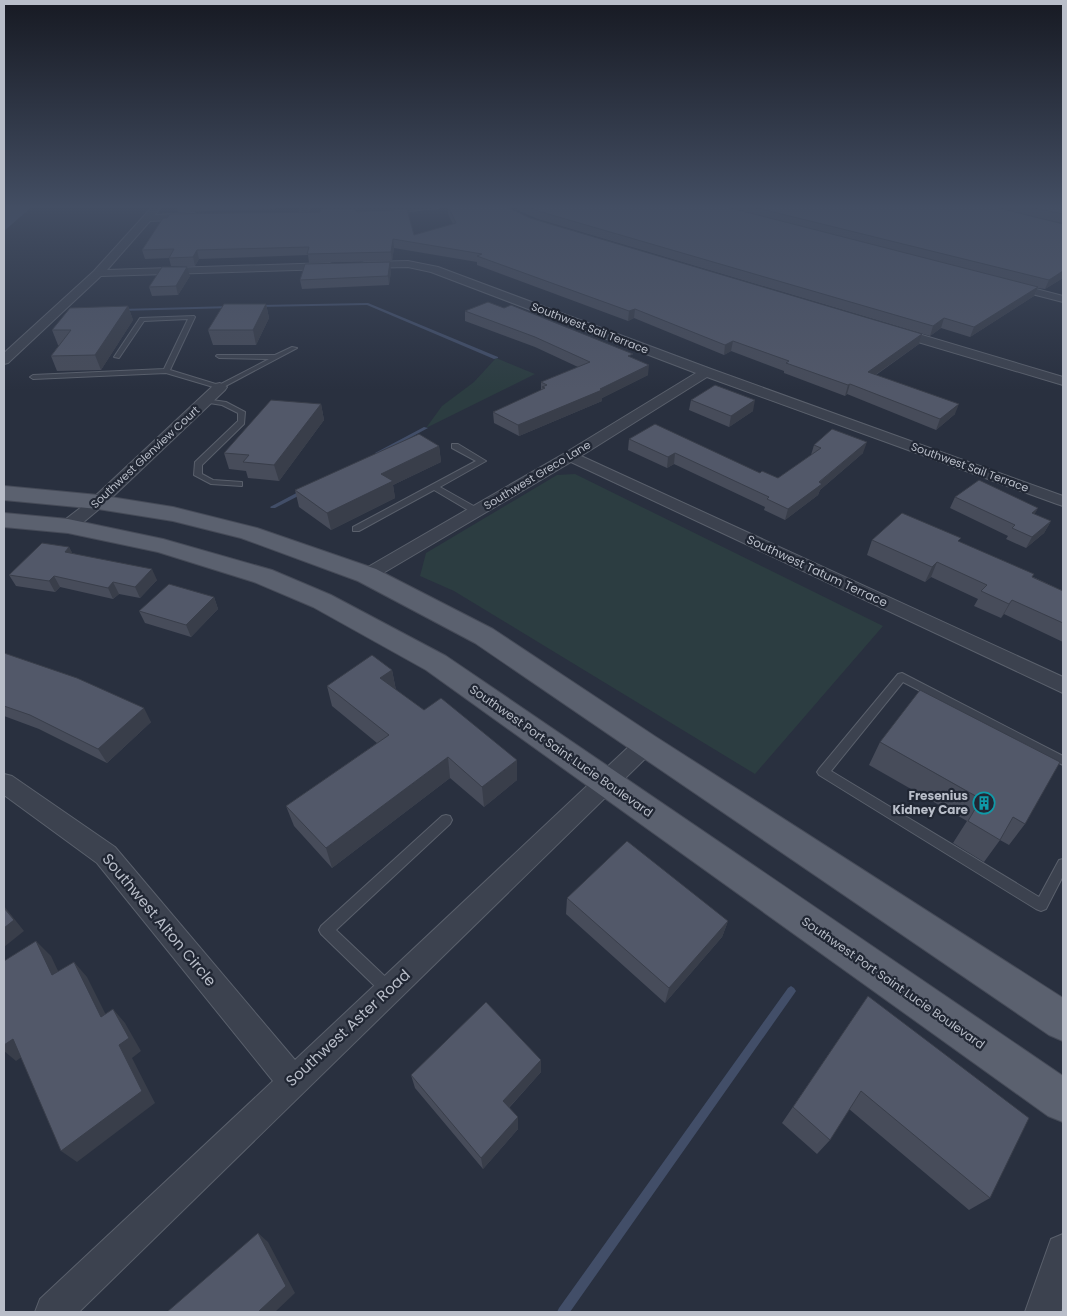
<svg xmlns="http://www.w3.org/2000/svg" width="1067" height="1316" font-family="Poppins,sans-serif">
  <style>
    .green { fill: #2c3d41 }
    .water { fill: #424e68 }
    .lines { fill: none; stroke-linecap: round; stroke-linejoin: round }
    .stream { fill: #424e68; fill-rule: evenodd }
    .lane-casing { stroke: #5a606c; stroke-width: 2 }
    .street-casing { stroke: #5a606c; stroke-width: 2 }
    .primary-casing { stroke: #464b58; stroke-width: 2 }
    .lane { fill: #3c424f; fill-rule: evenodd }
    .street { fill: #3c424f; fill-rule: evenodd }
    .primary { fill: #5b616f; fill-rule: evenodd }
    .wall { fill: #474c5a }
    .shaded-wall { fill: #393e4a }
    .building { fill: #525869; stroke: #393e4a }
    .labels { text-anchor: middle; stroke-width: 4.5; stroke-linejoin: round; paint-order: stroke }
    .far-street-label { font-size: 11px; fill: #b9bec9; stroke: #212734 }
    .street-label { font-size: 12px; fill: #b9bec9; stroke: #212734 }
    .poi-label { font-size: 12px; font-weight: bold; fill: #b9bec9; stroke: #212734; text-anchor: end }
    .near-street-label { font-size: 15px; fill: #b9bec9; stroke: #212734 }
  </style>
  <rect width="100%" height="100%" fill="#29303f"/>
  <path class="green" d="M496,358L535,374L426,428L442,406L474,382Z
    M575,474L883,626L755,774L454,591L420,576L426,553L557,475Z"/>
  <path class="water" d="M4,205H34L4,231Z"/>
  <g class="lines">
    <path class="stream" d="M368,303L498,357V358L494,359L367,305L258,307L256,306L258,305Z
      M232,306H233V308L120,311L118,310L120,309Z
      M424,427L428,428L380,454L378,455L375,453Z
      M304,489L307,491L306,492L275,508H271L270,507Z
      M791,986L794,988L796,991L794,994L570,1312H557L559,1308L788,988Z"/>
    <g class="lane-casing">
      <path id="lane" d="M194,316L195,317L170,370L219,385L269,359L219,358L216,356L217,355H275L292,347L297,348L220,389L166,373L33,379L30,377L33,375L164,369L188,319L144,321L119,358L114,357L140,318Z
        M205,399L226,402L245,412L244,424L202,465V474L213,480L242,482V486L211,484L194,475L195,462L238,421V413L222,405L203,402V400Z
        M452,444H458L486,461L440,487L479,509V513H473L434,490L359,531H353V527L476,461L452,448Z
        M902,673L1063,756V765L903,682L831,771L1039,897L1059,860L1063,859V876L1046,909L1041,911L1036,909L819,775L817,772L819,769L898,674Z
        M446,815L450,816L452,820L450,824L336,930L393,984L395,989L393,994L388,996L383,994L321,934L319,930L321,926L442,816Z"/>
    </g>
    <g class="street-casing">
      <path id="street" d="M302,205H311L307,214L300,212Z
        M409,205H442L438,208L380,214L328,215L324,212L328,209Z
        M153,206L160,208L155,215L194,213L199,216L194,219L150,221L107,270L330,263L335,266L330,269L101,276L8,363L4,364V353L94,271Z
        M408,261L438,267L711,369L1063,496V506L1057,504L707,377L581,456L1063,677V693L571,462L373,579H361L358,575L361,571L565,453L696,373L431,272L408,267L364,268L359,265L364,262Z
        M1009,282L1063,296V302L1005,287V283Z
        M895,327L1063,377V385L891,334V328Z
        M220,383L227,387L225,390L104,505L74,530H62L60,526L62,522L92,499L215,384Z
        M645,736L653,739L656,745L653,751L79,1312H35L40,1299L273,1081L97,863L4,795V774L12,776L115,847L295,1060L637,739Z
        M1063,1234V1305L1061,1312H1025L1051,1239Z"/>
    </g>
    <g class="primary-casing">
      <path id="primary" d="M4,486L98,495L173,507L257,528L376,569L493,629L656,737L1063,998V1041L1049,1035L475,643L358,581L241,538L173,521L98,509L4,500Z
        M4,513L68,519L163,539L272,570L331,595L446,656L1063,1076V1122L1048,1116L426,670L313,607L254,582L158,552L68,533L4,527Z"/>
    </g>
    <use href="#lane" class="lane"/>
    <use href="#street" class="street"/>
    <use href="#primary" class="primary"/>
  </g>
  <path class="wall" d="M176,205H277L275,209L178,212Z
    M326,205H355V207L326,208Z
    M517,205H1063V223L1033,217L1063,278L1045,289L1038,288L1034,296L970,337L941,328L930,336L538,219L517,210Z
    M448,206L530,218L922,334L919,344L876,375L955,414L936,430L847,394L845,396L784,373V371L731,351L724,355L634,318L628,321L477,265V262L394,248L392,261L309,263L308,255L199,259L195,266H171L169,258L145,259L142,250L357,212L414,235L453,224L448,214Z
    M391,271L389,285L302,289L300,280Z
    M190,276L178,295L152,296L149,287Z
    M266,304L269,318L256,345H213L208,330Z
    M128,306L133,320L101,370L57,371L51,356L59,345H58L52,330Z
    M465,311L633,358L648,375L602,398V401L519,436L494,423L493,412L541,390V382L578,367L535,347L465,321Z
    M691,400L753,411L729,427L689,410Z
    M321,404L324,420L279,481L248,478L246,471L229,469L224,453Z
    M629,439L760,473L778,478L811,455L814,445L863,453L820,490L818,495L785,520L764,510L765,507L674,464L667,468L628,450Z
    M439,446L441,462L393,485L395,498L331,530L299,507L295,490Z
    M955,497L1038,508L1034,514L1051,521L1044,533L1026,548L1006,539L1008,536L950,508Z
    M872,540L959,542L1063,591V642L1004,614L1001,618L974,606L978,599L931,577L925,582L867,555Z
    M69,547L72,553L157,580L140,598L119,594L113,599L60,587L55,592L16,586L9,575Z
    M214,597L218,609L191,637L145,623L139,611Z
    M4,653L151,722L107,763L39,729L4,716Z
    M392,670L396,690L424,710L517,760V780L484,807L450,778L332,868L294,826L286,806L377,743L332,706L327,686Z
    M880,742L1025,824L1009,845L1000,840L984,862L953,843L967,821L869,765Z
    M567,898L728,921L722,937L665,1003L566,914Z
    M868,996L990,1198L969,1210L849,1109L830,1140L817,1154L782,1123Z
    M541,1072L509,1108L518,1117V1129L483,1169L415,1088L411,1075Z"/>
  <path class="shaded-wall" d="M393,239L394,248L392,261L391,252Z
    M197,250L199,259L195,266L193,257Z
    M390,262L391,271L389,285L388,276Z
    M187,267L190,276L178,295L176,286Z
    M1063,271V278L1045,289L1049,280Z
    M1038,287L1034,296L970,337L974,327Z
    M266,304L269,318L256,345L253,330Z
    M128,306L133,320L101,370L95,355Z
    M635,309L634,318L628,321L629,311Z
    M944,318L941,328L930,336L933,326Z
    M922,334L919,344L865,382L868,372Z
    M733,341L731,351L724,355L725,345Z
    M649,365L648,375L602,398V401L519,436L518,425L600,389Z
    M850,384L847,394L845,396L848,385Z
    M755,400L753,411L729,427L731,416Z
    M321,404L324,420L279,481L274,465Z
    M959,404L955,414L936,430L940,419Z
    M867,442L863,453L820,490L818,495L785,520L788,509Z
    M439,446L441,462L393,485L395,498L331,530L327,513L381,474Z
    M675,453L674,464L667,468L668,457Z
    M1038,508L1032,519V513Z
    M1051,521L1044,533L1026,548L1032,537Z
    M69,547L75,558L65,552Z
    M937,562L931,577L925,582L932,567Z
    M152,569L157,580L140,598L135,587Z
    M54,576L60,587L55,592L49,581Z
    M113,582L119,594L113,599L108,588Z
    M214,597L218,609L191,637L186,625Z
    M1012,600L1004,614L1001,618L1009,604Z
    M392,670L396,691L380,678Z
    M144,708L151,722L107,763L98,749Z
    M448,757L450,778L332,868L326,848Z
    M517,760V780L484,807L482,787Z
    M4,906L24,931L4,947Z
    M728,921L722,937L665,1003L669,988Z
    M36,941L51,956L67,990L52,975Z
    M74,962L87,977L114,1031L101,1017Z
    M113,1009L125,1023L141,1051L132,1058L155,1103L77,1162L61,1151L119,1045Z
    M13,1039L29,1052L16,1061L4,1051V1045Z
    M541,1060V1072L504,1113L503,1101Z
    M518,1117V1129L483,1169L481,1158Z
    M258,1233L268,1242L295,1293L275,1312H258Z"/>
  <path class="building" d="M457,205H503L530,218L922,334L868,372L959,404L940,419L850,384L848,385L786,363L789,361L733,341L725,345L635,309L629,311L477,256L482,254L393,239L391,252L307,254L309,247L197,250L193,257L169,258L174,249L142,250L163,218H167L170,214L320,212L321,209L353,208L357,212L407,209L414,235L456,223L448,206Z
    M525,205H719L1038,287L974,327L944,318L933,326L538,211Z
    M745,205H987L1063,224V271L1049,280Z
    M1020,205H1063V214Z
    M390,262L388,276L300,280L305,264Z
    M162,267H187L176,286L149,287Z
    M488,302L504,308L511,305L633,354L628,356L649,365L600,389L602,390L518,425L493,412L545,388L542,387L547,385L541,382L590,362L535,337L465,311Z
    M224,304H266L253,330H208Z
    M128,306L95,355L51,356L71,330H52L70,308Z
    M715,385L755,400L731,416L691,400Z
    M271,400L321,404L274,465L243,462L249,455L224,453Z
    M655,424L760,473L762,471L778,478L821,448L814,445L832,429L867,442L819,482L822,484L788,509L767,499L769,497L675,453L668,457L629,439Z
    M419,434L439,446L381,474L393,481L327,513L295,490Z
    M979,480L1038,508L1032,513L1051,521L1032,537L1012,528L1015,525L955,497Z
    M902,513L961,538L958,541L1034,574L1032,577L1063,591V623L1012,600L1009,604L981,591L987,585L937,562L932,567L872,540Z
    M42,543L69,547L65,552L152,569L135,587L113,582L108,588L54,576L49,581L9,575Z
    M169,584L214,597L186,625L139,611Z
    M4,653L77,678L144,708L98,749L30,715L4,706Z
    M372,655L392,670L380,678L424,710L441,698L517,760L482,787L448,757L326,848L286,806L389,735L327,686Z
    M920,690L1060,762L1025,824L1013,817L1000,840L968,821L981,799L880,742Z
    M627,841L728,921L669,988L567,898Z
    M4,908L14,920L4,928Z
    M36,941L52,975L74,962L101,1017L113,1009L129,1038L119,1045L142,1091L61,1151L13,1039L4,1045V961Z
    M868,996L1029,1118L990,1198L861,1091L830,1140L793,1107Z
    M486,1002L541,1060L503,1101L518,1117L481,1158L411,1075Z
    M258,1233L286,1286L258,1312H167Z"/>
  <linearGradient id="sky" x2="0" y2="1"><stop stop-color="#171a23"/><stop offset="0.53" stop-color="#434e63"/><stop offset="1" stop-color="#434e63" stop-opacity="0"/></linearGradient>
  <rect width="1067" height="390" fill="url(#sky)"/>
  <defs>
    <g id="building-ring" transform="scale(1.125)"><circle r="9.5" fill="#212734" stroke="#0f9aa8" stroke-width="1.5"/><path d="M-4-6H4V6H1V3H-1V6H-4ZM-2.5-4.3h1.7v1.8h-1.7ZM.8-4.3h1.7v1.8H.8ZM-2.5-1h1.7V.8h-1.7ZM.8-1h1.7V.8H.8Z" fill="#0f9aa8"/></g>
  </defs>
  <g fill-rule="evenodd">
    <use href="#building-ring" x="984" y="803"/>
  </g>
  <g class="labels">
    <g class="far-street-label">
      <text transform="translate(590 328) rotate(21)" y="4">Southwest Sail Terrace</text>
      <text transform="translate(145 457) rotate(-43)" y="4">Southwest Glenview Court</text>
      <text transform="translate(970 467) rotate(20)" y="4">Southwest Sail Terrace</text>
      <text transform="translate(537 475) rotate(-31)" y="4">Southwest Greco Lane</text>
    </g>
    <g class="street-label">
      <text transform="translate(817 571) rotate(25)" y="4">Southwest Tatum Terrace</text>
      <text transform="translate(561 751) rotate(35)" y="4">Southwest Port Saint Lucie Boulevard</text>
      <text transform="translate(893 983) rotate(35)" y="4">Southwest Port Saint Lucie Boulevard</text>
    </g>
    <g class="poi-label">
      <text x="968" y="800">Fresenius<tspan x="968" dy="14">Kidney Care</tspan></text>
    </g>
    <g class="near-street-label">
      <text transform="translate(159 920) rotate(50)" y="5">Southwest Alton Circle</text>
      <text transform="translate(348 1028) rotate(-43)" y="5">Southwest Aster Road</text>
    </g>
  </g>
  <rect width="1067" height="1316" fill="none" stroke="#b9bec9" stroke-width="10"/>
</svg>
